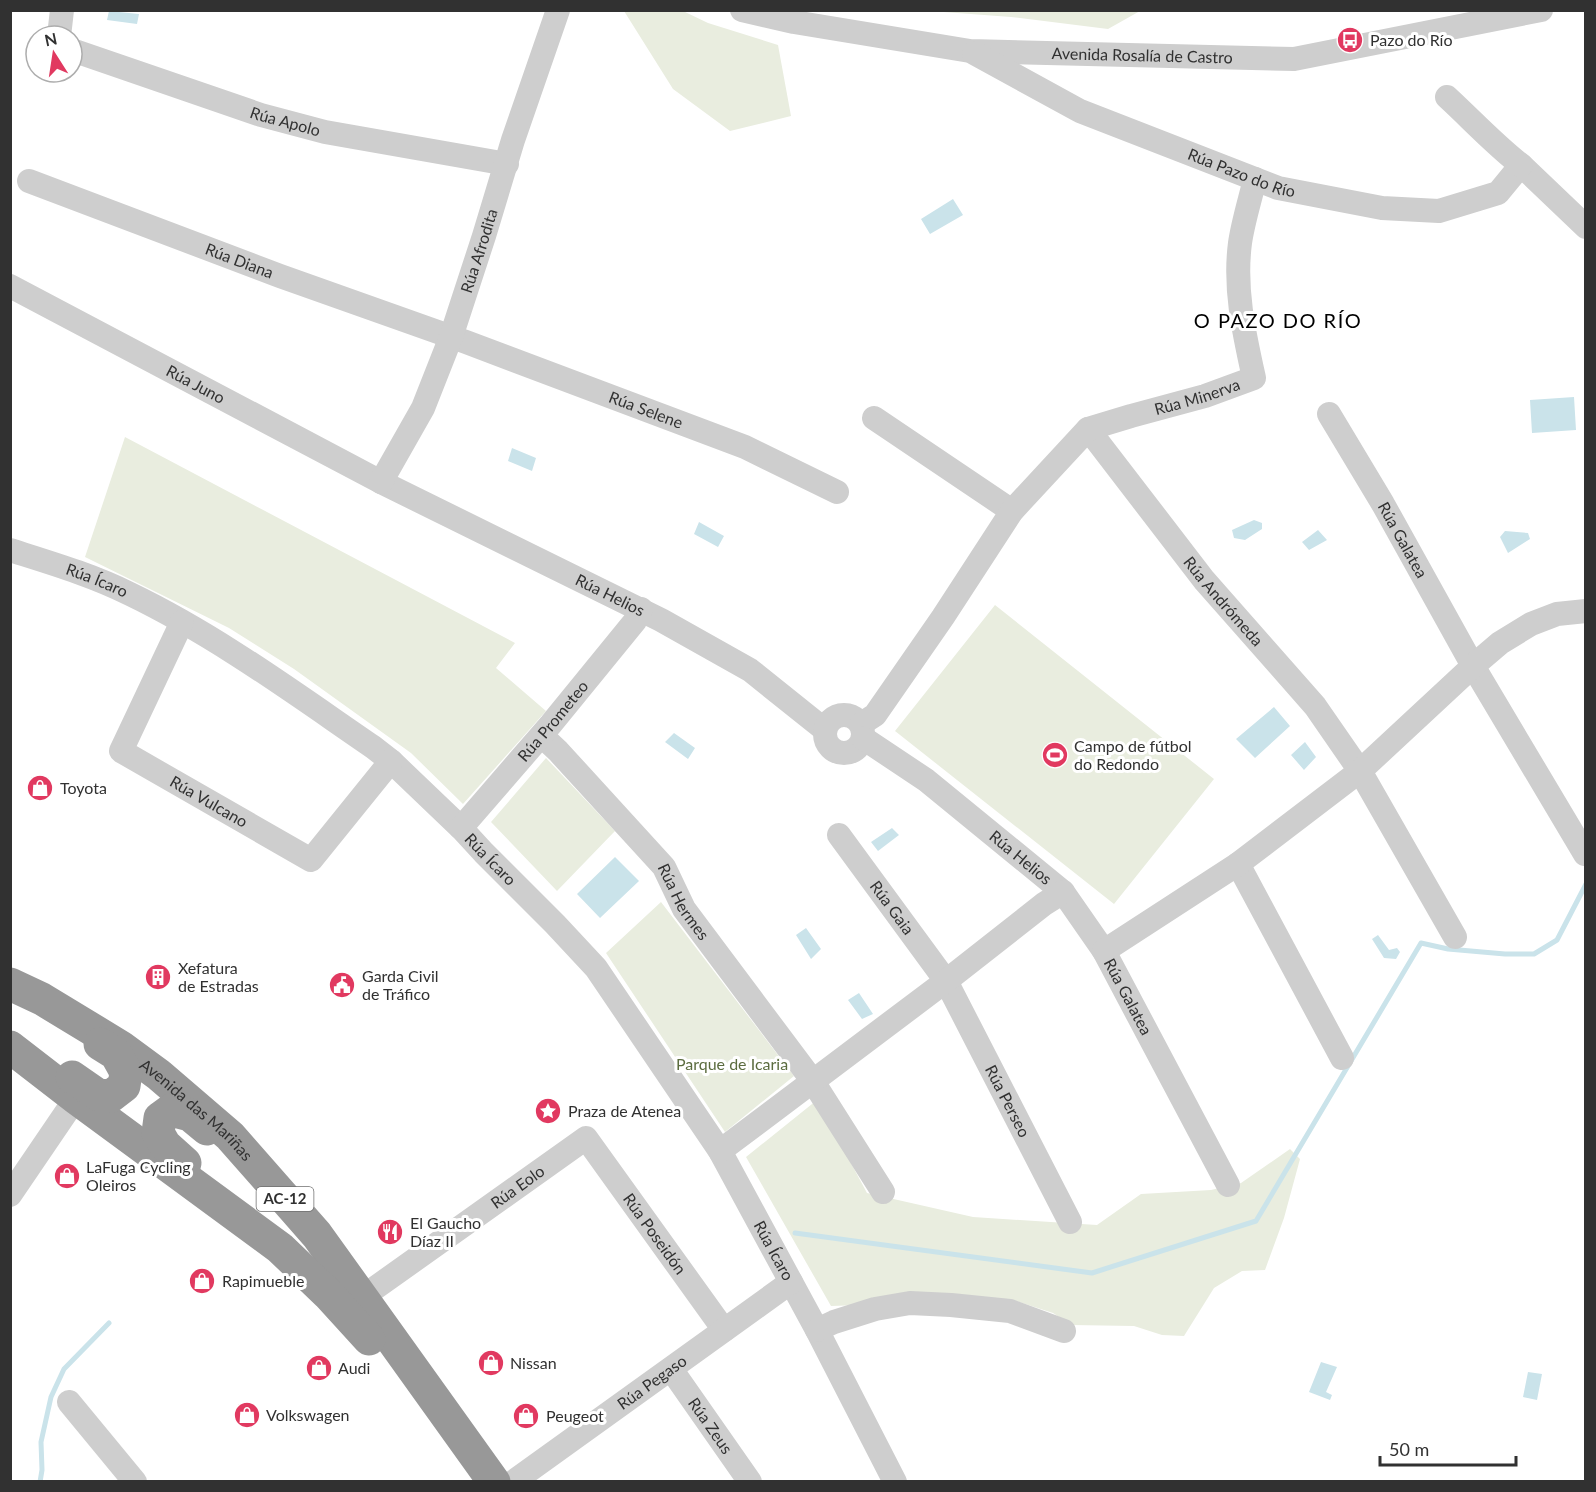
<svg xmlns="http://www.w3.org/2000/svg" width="1596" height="1492" font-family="Lato,sans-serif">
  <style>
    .green { fill: #e9eddf }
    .water { fill: #cae3ea }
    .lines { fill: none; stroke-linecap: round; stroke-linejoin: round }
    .stream { stroke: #cae3ea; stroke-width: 5 }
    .minor { stroke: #cecece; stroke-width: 24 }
    .highway { stroke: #989898; stroke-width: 33 }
    .labels { text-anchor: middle; stroke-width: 6; stroke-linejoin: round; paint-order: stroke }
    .shield { fill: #fff; stroke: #6f6f6f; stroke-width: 1.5 }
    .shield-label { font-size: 15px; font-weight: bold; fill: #313131 }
    .poi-label { font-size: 16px; fill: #313131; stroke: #fff; text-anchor: start }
    .street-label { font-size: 16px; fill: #313131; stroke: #fff }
    .park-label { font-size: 16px; fill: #5b6c3f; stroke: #fff }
    .quarter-label { font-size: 20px; letter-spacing: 1.5px; fill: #000; stroke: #fff }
  </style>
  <rect width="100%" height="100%" fill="#fff"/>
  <path class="green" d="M624,11H683L708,23L778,45L791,116L730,131L673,89Z
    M930,11H1140L1108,29L1011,17Z
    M125,437L515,643L496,668L546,711L463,804L411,753L294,669L229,628L85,557Z
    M995,605L1214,779L1114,904L895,731Z
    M546,758L615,831L557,891L491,822Z
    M661,902L794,1076L725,1132L606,953Z
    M817,1100L867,1193L973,1217L1097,1225L1141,1194L1211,1190L1241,1183L1290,1149L1300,1159L1284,1218L1265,1270L1242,1271L1214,1288L1184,1336L1162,1335L1134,1326L1071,1325L1053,1313L1013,1300L831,1306L746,1157Z"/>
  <path class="water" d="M109,11L139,14L137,24L107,20Z
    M953,199L963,215L930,234L921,219Z
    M1574,397L1576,430L1532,433L1530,400Z
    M512,448L536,458L532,471L508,461Z
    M1254,520L1262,523V529L1245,540L1234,538L1232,530Z
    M699,522L724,536L718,547L694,534Z
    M1318,530L1327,540L1309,550L1302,542Z
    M1505,531L1528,533L1530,539L1508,553L1500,537Z
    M1274,707L1290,726L1255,758L1236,739Z
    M674,733L695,748L688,759L665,742Z
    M1305,742L1316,757L1304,770L1291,755Z
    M892,828L899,835L878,851L871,842Z
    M615,857L639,881L600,918L577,894Z
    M806,928L821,949L811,959L796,935Z
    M1378,935L1389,950L1397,948L1400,952L1396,959L1384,958L1372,939Z
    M859,993L873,1014L862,1019L848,1000Z
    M1321,1362L1337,1367L1326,1392L1332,1395L1330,1400L1309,1392Z
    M1528,1372L1542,1374L1537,1400L1523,1397Z"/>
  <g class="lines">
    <path class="stream" d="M795,1233L1092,1273L1256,1221L1421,943L1448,949L1505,954H1534L1557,940L1586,884
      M40,1482L42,1470L41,1442L51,1397L64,1369L109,1323"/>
    <g class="minor">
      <path id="s1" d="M742,10L794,22L970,51L1294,59L1541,10"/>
      <path d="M59,36L62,10"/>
      <path id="s2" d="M72,50L261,115L325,132L507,164"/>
      <path id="s3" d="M974,53L1080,111L1278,188L1382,208L1439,211L1498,193L1521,165L1586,227"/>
      <path d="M1447,97C1472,120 1495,145 1521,165"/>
      <path id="s4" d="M29,181L280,276L466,342L745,447L837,492"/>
      <path id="s5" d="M10,286L381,482L661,620L750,670L825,730"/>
      <path id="s6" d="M1329,414L1383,504L1473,666L1585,854"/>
      <path d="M874,418L1012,511"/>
      <path id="s7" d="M1088,429L1204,580L1315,706L1360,771L1455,937"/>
      <path id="s8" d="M381,482L423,408L451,337L484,236L513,140L558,10"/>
      <path id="s9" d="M10,550C51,563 92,575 130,594C217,636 294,693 373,747L391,761L461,828L484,853L555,924L596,968L720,1151L817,1330L895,1482"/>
      <path id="s10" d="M182,622L121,751L311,860L391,761"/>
      <circle cx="844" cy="734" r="19"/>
      <path id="s11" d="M861,724L875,715L943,617L1012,511L1088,429L1131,416L1205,396L1254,378C1244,333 1234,289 1240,243C1243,222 1250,200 1255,179"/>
      <path id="s12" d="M542,736L558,751L664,867L684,909L812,1080L883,1192"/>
      <path id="s13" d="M863,738L926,780L1063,892L1104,951L1228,1185"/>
      <path id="s14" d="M461,828L551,724L635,621L641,609"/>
      <path id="s15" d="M839,835L946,981L1070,1222"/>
      <path d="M1238,864L1342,1058"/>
      <path d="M1104,951L1238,864L1360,771L1473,666L1500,643L1531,624L1557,614L1586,611"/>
      <path d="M720,1151L946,981L1044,904L1063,892"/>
      <path d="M10,1195L76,1098"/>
      <path id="s16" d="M361,1298L586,1138L724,1330"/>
      <path d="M817,1330L834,1322L875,1309L910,1303L951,1305L1010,1311L1064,1331"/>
      <path id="s17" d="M671,1369L750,1482"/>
      <path d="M69,1402L135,1482"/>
      <path id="s18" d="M513,1482L791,1282"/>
    </g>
    <g class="highway">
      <path id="s19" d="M10,984L42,999L121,1047L159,1075L230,1136L317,1235L494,1482"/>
      <path d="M10,1047L76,1098L280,1248L328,1294L369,1339"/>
      <path d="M72,1077L98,1095L111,1096L124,1086L126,1072L116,1054L100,1044"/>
      <path d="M185,1163L165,1145L158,1133L160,1118L171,1110L190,1115L207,1129"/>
    </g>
  </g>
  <defs>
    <g id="bus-disc" transform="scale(1.35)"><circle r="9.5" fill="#e13960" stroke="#fff"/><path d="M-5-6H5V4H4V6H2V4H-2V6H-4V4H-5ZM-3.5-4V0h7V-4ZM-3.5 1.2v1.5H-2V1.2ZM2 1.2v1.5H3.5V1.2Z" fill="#fff"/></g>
    <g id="stadium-disc" transform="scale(1.35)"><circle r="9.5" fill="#e13960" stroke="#fff"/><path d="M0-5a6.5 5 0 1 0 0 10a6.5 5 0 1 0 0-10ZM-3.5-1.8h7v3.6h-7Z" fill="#fff"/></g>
    <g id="shop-disc" transform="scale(1.35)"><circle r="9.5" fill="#e13960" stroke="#fff"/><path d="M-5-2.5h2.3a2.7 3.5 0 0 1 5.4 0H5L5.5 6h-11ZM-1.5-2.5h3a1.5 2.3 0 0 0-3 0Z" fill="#fff"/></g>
    <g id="building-disc" transform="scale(1.35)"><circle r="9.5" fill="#e13960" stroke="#fff"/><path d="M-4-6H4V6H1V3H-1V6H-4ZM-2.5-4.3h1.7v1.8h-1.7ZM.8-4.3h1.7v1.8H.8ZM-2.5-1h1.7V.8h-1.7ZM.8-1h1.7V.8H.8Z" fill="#fff"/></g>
    <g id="civic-disc" transform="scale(1.35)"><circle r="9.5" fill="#e13960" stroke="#fff"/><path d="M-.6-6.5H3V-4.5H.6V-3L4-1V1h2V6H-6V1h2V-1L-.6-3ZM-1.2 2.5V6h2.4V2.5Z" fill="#fff"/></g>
    <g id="sight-disc" transform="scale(1.35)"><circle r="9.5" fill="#e13960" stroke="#fff"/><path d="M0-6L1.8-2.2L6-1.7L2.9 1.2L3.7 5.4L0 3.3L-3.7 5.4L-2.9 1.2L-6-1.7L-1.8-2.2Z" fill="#fff"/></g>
    <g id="restaurant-disc" transform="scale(1.35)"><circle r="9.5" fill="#e13960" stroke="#fff"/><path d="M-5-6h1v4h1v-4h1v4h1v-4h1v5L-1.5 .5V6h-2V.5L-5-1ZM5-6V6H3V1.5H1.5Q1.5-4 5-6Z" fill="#fff"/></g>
  </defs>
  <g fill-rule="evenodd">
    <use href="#bus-disc" x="1350" y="40"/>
    <use href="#stadium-disc" x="1055" y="755"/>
    <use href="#shop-disc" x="40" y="788"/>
    <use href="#building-disc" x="158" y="977"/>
    <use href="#civic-disc" x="342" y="985"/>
    <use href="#sight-disc" x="548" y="1111"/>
    <use href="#shop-disc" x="67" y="1176"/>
    <use href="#restaurant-disc" x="390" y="1232"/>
    <use href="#shop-disc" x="202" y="1281"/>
    <use href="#shop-disc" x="491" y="1363"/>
    <use href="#shop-disc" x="319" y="1368"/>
    <use href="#shop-disc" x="247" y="1415"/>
    <use href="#shop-disc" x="526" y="1416"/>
  </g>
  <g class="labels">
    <rect class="shield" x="256.5" y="1187" width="57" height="24" rx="4.5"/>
    <g class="shield-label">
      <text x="285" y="1204">AC-12</text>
    </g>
    <g class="poi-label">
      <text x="1370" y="46">Pazo do Río</text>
      <text x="1074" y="752">Campo de fútbol<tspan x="1074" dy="18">do Redondo</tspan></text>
      <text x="60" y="794">Toyota</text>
      <text x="178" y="974">Xefatura<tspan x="178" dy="18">de Estradas</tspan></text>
      <text x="362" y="982">Garda Civil<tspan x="362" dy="18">de Tráfico</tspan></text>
      <text x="568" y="1117">Praza de Atenea</text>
      <text x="86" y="1173">LaFuga Cycling<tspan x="86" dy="18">Oleiros</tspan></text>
      <text x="410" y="1229">El Gaucho<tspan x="410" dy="18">Díaz II</tspan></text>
      <text x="222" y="1287">Rapimueble</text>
      <text x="510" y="1369">Nissan</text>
      <text x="338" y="1374">Audi</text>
      <text x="266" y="1421">Volkswagen</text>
      <text x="546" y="1422">Peugeot</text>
    </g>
    <g class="street-label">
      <text dy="6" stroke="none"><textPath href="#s1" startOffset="404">Avenida Rosalía de Castro</textPath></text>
      <text dy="6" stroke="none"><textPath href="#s2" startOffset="225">Rúa Apolo</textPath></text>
      <text dy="6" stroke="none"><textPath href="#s3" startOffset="294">Rúa Pazo do Río</textPath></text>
      <text dy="6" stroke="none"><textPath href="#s8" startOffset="252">Rúa Afrodita</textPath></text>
      <text dy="6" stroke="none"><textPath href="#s4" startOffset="225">Rúa Diana</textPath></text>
      <text dy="6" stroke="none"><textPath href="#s5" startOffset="210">Rúa Juno</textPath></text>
      <text dy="6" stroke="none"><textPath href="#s11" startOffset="488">Rúa Minerva</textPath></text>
      <text dy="6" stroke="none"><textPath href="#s4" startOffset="658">Rúa Selene</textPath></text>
      <text dy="6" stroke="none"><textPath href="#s6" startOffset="146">Rúa Galatea</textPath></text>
      <text dy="6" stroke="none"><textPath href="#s9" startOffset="92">Rúa Ícaro</textPath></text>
      <text dy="6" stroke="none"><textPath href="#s5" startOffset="675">Rúa Helios</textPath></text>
      <text dy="6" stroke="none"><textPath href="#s7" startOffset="219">Rúa Andrómeda</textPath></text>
      <text dy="6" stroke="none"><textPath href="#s14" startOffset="141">Rúa Prometeo</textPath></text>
      <text dy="6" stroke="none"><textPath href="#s10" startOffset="244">Rúa Vulcano</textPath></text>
      <text dy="6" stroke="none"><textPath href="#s9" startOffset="578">Rúa Ícaro</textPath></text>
      <text dy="6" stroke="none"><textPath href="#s13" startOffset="198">Rúa Helios</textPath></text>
      <text dy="6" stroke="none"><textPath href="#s12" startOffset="219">Rúa Hermes</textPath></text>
      <text dy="6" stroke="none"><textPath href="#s15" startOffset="90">Rúa Gaia</textPath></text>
      <text dy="6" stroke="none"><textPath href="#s13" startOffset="376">Rúa Galatea</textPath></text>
      <text dy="6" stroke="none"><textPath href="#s15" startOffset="316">Rúa Perseo</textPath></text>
      <text dy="6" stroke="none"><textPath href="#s19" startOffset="226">Avenida das Mariñas</textPath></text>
      <text dy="6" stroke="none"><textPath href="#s16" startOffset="192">Rúa Eolo</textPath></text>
      <text dy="6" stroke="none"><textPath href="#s16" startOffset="394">Rúa Poseidón</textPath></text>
      <text dy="6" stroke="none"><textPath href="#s9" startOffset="1064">Rúa Ícaro</textPath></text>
      <text dy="6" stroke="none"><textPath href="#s18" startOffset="171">Rúa Pegaso</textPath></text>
      <text dy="6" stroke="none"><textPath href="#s17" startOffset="69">Rúa Zeus</textPath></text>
    </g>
    <g class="park-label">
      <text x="732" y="1070">Parque de Icaria</text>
    </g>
    <g class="quarter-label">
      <text x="1278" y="328">O PAZO DO RÍO</text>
    </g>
  </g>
  <rect width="1596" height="1492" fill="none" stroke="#313131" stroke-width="24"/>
  <g transform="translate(54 54) rotate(348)"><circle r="28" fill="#ffffff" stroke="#adadad" stroke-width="1.5"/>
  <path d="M0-4.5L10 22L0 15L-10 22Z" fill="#e13960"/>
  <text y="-9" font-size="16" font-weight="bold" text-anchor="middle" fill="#313131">N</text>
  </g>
  <path d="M1380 1456v9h136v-9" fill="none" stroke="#313131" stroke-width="3"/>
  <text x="1389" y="1456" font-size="18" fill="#313131" stroke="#ffffff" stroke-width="4.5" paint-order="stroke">50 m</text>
</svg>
